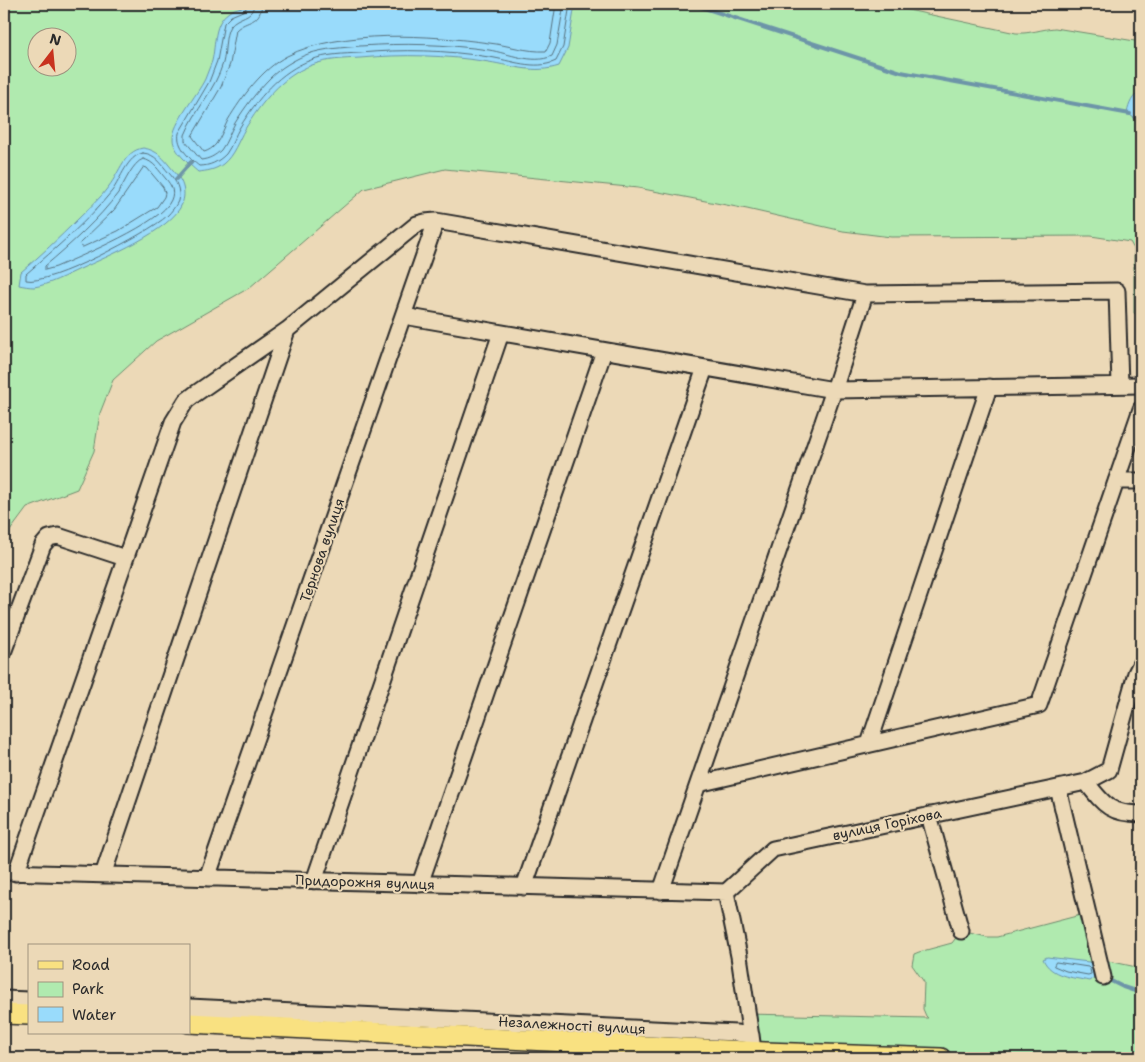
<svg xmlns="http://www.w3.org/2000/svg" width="1145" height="1062" font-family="'Shantell Sans',sans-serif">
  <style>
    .green { fill: #b0eaaf; stroke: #6e8a6d; fill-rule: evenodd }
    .water { fill: #99dbfb; stroke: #6d95a8 }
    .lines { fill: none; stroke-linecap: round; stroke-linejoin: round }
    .shore { stroke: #57717e; stroke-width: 1 }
    .stream { stroke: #6d95a8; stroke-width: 4 }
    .minor-casing { stroke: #2b2b2b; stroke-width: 19 }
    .major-casing { stroke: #2b2b2b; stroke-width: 22 }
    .minor { stroke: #ecd9b7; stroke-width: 15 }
    .major { stroke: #f9e181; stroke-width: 19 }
    .labels { text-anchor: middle; stroke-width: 4; stroke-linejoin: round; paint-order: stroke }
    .street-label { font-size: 14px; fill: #2b2b2b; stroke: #ecd9b7 }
  </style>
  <rect width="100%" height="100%" fill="#ecd9b7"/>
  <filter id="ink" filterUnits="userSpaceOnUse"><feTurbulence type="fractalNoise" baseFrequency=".02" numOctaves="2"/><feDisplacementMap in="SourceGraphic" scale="10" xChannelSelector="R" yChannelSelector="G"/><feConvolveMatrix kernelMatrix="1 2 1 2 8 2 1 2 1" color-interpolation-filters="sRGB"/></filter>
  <g filter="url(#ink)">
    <path class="green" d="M4,4H880L1016,33C1030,34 1041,29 1055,28L1141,42V318L1134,313V249L1130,242L1091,236L891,237L843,231L747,209L638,188L445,169L364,189L249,288L156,341L113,380L100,413L94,451L77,489L27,508L4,539ZM38,38H68V68H38Z
      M1088,913L1099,959L1141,968V1058H766L753,1051L747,1014L928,1018L926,1016L923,1009L924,982L912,965L914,954L919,952L952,943L961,931L987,937H997Z"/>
    <path class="water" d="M300,4H575L568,48L559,66C535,74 513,66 489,62C446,55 403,54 360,58C344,59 327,59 312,65C282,76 261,103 245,129C238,141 234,155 223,164C215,170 207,171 198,172C189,164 173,151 173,139C172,124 198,94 205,79C207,73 210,67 212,61C216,44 213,23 229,12C242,2 282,6 300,4Z
      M1141,91V123L1127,113C1129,104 1132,96 1141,91Z
      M143,148C158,150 164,159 173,170C182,180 187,191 182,204C171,231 106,257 80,269C67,275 48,285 34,287C29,287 24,286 19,285L21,272C41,255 59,238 77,220C88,209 100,199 109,186C120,172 124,151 143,148Z
      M1047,957L1089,962L1092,964L1095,977L1089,981C1072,977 1051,977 1043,959Z"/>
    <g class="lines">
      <path class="shore" d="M248,4L245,10L231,16L224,23L217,61L209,82L179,133C176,146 190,159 199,166C210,166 218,162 226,154C232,146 235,135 240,127C257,99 280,71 311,60C326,54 344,54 360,53C403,49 446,50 489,57C510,60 535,71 556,61L563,47L570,4
        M254,4C253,19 238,15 230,26C224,36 226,52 223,63C215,90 195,110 185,135V141L201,160C209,159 215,156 221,150C227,142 230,132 235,123C245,107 257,91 270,78C280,68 295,59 308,54C325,48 343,48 360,46C404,43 446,44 489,50C508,53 533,65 552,56L557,45L564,4
        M262,4C260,25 247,19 236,30L230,64L221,87L192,136L204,152C208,151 213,148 216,144C221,137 224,128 228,120C242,97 262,69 287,56C340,29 431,35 489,43C508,45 526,52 546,51L550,43L556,4
        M143,153C156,154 161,164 169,173C176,181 181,189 178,201C176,206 171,212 167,216C148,233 48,286 26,280V274C56,248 88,221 112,191C121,179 127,156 143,153Z
        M143,159C154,161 159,171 166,179C171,185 175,191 171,200C162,223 81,256 56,267L45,270V266C69,246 100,218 118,193C125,183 132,163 143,159Z
        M144,167L147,168L163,187L165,193L164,197L157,207L118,231L83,247H81L80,243L114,210Z
        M1056,962L1088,967L1090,969L1091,974L1088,975L1066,971L1054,966Z"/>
      <path class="stream" d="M692,4L901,72L1130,114
        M176,179L191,162
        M1107,979L1123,987L1141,993"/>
      <g class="minor-casing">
        <path id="minor" d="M404,316L834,390L1141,385
          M1116,481H1141
          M4,650L43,545L49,538L58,536L125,558
          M869,744L989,387
          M1086,782C1104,805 1110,814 1141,814
          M698,784L1039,705L1141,409
          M1058,788L1103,977
          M929,815L961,931
          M4,872L726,892
          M16,873L173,422L186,401L195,394L287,330L417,224L425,222L436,221L865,294L1117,291L1120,385
          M103,875L287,330
          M207,878L436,221
          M314,881L501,333
          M420,884L604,351
          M524,887L705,368
          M661,891L834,390L865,294
          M4,999L29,1000
          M189,1007L736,1033L751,1035L753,1051L763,1052
          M752,1044L739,956L726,892L773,849L1086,782L1109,770L1136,673L1141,663"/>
      </g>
      <g class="major-casing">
        <path id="major" d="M4,1014L29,1015
          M189,1023L765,1052L941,1058"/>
      </g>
      <use href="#minor" class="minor"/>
      <use href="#major" class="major"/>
    </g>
  </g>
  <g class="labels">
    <g class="street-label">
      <text transform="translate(322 550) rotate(-71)" y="5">Тернова вулиця</text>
      <text transform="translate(887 824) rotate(-12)" y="5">вулиця Горіхова</text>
      <text transform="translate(365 882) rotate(2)" y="5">Придорожня вулиця</text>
      <text transform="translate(572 1025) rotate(3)" y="5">Незалежності вулиця</text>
    </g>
  </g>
  <rect width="1145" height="1062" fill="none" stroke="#ecd9b7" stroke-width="20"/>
  <rect x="10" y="10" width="1125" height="1042" fill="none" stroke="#2b2b2b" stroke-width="2" filter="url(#ink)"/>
  <rect x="28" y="944" width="162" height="90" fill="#ecd9b7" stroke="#9f937f"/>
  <rect x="38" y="961" width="25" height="8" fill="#f9e181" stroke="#9f937f"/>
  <text x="72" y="970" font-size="15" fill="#2b2b2b">Road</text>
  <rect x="38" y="982" width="25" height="15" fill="#b0eaaf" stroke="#9f937f"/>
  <text x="72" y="994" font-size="15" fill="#2b2b2b">Park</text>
  <rect x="38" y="1007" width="25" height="15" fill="#99dbfb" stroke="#9f937f"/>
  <text x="72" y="1020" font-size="15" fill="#2b2b2b">Water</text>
  <g transform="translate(52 52) rotate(16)"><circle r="24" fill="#ecd9b7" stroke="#9f937f"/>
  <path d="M0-4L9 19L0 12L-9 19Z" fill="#c8321e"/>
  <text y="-8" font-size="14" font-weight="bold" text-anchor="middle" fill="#2b2b2b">N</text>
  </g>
</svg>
